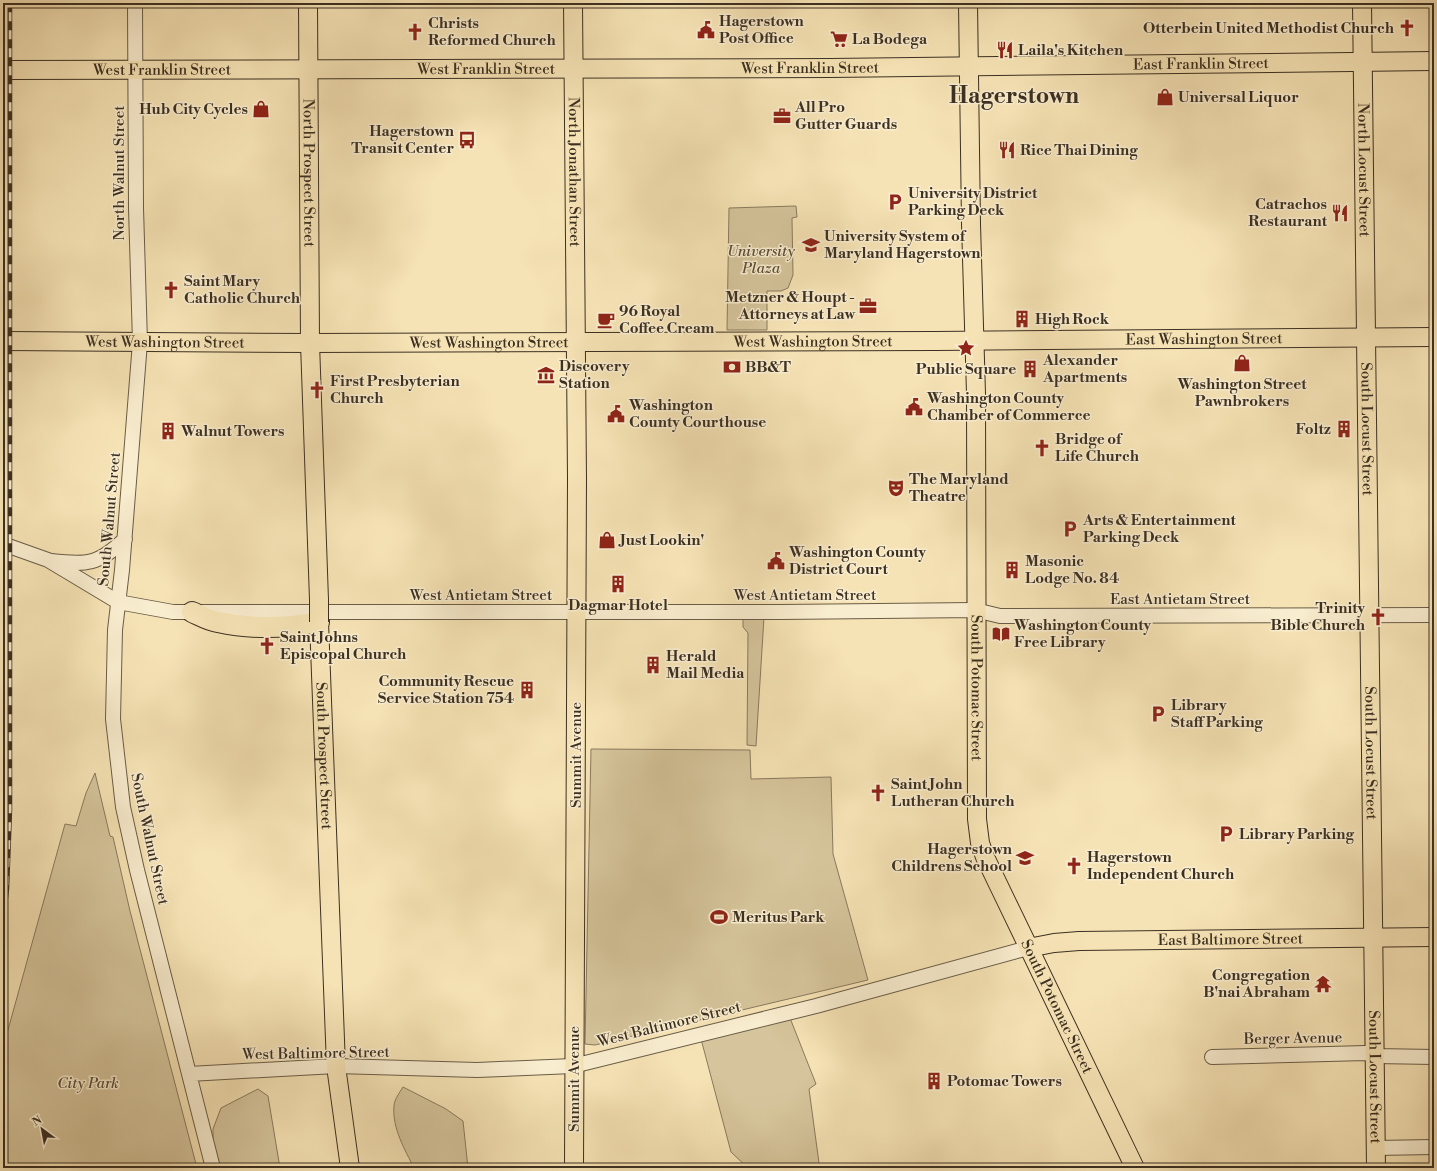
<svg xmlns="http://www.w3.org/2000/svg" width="1437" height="1171" font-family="'Libre Bodoni',serif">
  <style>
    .green { fill: #d6c59c; stroke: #897a5f }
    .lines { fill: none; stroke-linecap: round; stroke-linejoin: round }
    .minor-casing { stroke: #6a5d47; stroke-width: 16 }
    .major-casing { stroke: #3c3022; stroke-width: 20 }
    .highway-casing { stroke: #3c3022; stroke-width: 22 }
    .minor { stroke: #f9edcf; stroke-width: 14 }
    .major { stroke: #f6e3b5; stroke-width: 18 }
    .highway { stroke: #f6e3b5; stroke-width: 20 }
    .rail-casing { stroke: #3c3022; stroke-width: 4.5 }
    .rail { stroke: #f9edcf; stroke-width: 3; stroke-dasharray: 9; stroke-linecap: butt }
    .major-bridge-casing { stroke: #3c3022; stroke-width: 20; stroke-linecap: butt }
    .major-bridge { stroke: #f6e3b5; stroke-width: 18 }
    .labels { text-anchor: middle; stroke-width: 3; stroke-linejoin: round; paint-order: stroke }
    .poi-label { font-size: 15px; font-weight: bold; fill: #3c3022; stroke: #f9edcf; text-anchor: start }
    .street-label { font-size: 15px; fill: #3c3022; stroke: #f9edcf }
    .park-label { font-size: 15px; font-style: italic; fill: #5b4e3a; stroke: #f9edcf }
    .town-label { font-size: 23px; font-weight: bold; fill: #3c3022; stroke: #f9edcf }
  </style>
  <rect width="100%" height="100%" fill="#f6e3b5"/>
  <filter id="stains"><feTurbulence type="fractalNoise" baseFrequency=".005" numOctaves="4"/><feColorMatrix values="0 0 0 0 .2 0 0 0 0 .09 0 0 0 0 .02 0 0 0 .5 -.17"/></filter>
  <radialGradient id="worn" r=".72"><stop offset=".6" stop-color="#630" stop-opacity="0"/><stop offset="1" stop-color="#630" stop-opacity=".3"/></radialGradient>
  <path class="green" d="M796,206L797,217L792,218L793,275L788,288L781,291H767V330H727L729,208Z
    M743,617H764L756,746L747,745L748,633L743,627Z
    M591,749L750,750L751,779L831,777L833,854L868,980L595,1045L585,1044Z
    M95,773L110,836L113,837L130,911L197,1168H3V1048L65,824L76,826L86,793Z
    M790,1018L816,1084L809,1089L819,1163L817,1168H748L731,1152L701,1039Z
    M403,1087L446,1109L463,1121L468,1168H414C405,1150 392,1128 394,1106C394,1100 400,1092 403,1087Z
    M258,1089L268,1096L280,1168H213V1129L221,1108Z"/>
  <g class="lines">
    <g class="minor-casing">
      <path id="minor" d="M135,3L136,208L140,342L122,570L115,630L113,719L123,807L137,870L213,1168
        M3,544L48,560L118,602L173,612H781L975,610L1000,616L1434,615
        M51,561C87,565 98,565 125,539
        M1212,1057L1366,1053L1375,1056L1434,1057
        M189,1074L336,1066L477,1070L573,1066L816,1006L1028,948
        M1375,1148L1434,1147"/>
    </g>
    <g class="major-casing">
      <g id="major">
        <path id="s1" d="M308,3L310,343L319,600"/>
        <path id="s2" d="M573,3L577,479L574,1168"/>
        <path id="s3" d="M968,3L971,224L976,394L977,819L980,843L985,857L1135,1168"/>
        <path id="s4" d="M1362,3L1376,1168"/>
        <path id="s5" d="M3,70L830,68L1434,61"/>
        <path id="s6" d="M3,341L310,343L935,341L1434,337"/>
        <path id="s7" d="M319,622L336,1066L350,1168"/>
        <path id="s8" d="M1028,948L1054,943L1079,941L1434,937"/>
      </g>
    </g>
    <g class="highway-casing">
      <path id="highway" d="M192,612C201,616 209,621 218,622C250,629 287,628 319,622"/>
    </g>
    <use href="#minor" class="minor"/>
    <use href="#major" class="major"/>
    <use href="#highway" class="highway"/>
    <g class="rail-casing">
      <path id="rail" d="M3,336V3
        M3,921L7,889L10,810V3"/>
    </g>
    <use href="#rail" class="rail"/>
    <g class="major-bridge-casing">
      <path id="major-bridge" d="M319,600V622"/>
    </g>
    <use href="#major-bridge" class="major-bridge"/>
  </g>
  <defs>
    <g id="church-bare" transform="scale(1.38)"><path d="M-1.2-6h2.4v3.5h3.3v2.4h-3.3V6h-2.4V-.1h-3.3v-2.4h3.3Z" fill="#8f2418" stroke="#f9edcf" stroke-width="2.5" paint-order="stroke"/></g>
    <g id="civic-bare" transform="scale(1.38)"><path d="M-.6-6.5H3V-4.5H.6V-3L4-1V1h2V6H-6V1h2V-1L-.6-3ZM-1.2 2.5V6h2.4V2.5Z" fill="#8f2418" stroke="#f9edcf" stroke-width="2.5" paint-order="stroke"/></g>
    <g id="supermarket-bare" transform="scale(1.38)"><path d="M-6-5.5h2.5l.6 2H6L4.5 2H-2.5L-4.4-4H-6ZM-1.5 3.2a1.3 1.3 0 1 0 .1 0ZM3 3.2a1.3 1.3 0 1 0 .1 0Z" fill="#8f2418" stroke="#f9edcf" stroke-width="2.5" paint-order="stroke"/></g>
    <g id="restaurant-bare" transform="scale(1.38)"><path d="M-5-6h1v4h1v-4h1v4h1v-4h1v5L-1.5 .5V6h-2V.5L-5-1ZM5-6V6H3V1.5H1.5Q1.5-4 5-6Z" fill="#8f2418" stroke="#f9edcf" stroke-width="2.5" paint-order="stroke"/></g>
    <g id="shop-bare" transform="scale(1.38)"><path d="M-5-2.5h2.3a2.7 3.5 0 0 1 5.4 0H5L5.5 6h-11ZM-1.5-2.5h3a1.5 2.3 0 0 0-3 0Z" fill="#8f2418" stroke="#f9edcf" stroke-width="2.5" paint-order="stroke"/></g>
    <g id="office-bare" transform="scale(1.38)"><path d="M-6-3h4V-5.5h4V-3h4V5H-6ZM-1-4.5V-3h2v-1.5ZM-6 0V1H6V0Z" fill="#8f2418" stroke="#f9edcf" stroke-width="2.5" paint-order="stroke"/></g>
    <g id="bus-bare" transform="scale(1.38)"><path d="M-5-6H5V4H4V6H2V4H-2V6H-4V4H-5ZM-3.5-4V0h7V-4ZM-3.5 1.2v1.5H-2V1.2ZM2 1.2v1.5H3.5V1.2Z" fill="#8f2418" stroke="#f9edcf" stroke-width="2.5" paint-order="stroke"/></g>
    <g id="parking-bare" transform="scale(1.38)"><path d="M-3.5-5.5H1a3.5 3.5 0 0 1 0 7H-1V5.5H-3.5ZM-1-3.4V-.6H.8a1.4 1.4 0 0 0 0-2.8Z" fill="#8f2418" stroke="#f9edcf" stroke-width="2.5" paint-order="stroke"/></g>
    <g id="university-bare" transform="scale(1.38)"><path d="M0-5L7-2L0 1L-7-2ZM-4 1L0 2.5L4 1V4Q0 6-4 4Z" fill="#8f2418" stroke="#f9edcf" stroke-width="2.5" paint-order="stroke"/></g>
    <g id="building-bare" transform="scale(1.38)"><path d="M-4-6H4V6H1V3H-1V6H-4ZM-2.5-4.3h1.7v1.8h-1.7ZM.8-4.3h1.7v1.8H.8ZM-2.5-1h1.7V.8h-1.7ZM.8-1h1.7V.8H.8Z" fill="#8f2418" stroke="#f9edcf" stroke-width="2.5" paint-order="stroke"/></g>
    <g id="cafe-bare" transform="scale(1.38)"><path d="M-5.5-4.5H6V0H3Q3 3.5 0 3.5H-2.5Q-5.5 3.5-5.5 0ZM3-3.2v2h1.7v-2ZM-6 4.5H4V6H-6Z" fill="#8f2418" stroke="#f9edcf" stroke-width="2.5" paint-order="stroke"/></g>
    <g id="sight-bare" transform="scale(1.38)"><path d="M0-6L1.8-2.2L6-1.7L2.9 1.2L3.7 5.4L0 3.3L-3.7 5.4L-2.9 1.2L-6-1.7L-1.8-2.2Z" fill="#8f2418" stroke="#f9edcf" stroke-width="2.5" paint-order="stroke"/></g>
    <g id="bank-bare" transform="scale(1.38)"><path d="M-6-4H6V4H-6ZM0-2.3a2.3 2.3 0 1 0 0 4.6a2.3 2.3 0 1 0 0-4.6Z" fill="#8f2418" stroke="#f9edcf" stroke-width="2.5" paint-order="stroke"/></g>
    <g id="museum-bare" transform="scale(1.38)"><path d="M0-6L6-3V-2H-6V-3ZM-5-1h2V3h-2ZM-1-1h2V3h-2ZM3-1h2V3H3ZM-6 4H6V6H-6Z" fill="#8f2418" stroke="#f9edcf" stroke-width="2.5" paint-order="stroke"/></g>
    <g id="theatre-bare" transform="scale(1.38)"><path d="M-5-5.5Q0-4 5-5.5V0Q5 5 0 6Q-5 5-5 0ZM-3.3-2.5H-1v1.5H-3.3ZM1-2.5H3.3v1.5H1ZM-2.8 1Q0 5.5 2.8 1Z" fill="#8f2418" stroke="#f9edcf" stroke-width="2.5" paint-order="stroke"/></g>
    <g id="library-bare" transform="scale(1.38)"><path d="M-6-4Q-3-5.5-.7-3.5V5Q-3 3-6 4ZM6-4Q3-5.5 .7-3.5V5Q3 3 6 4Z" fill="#8f2418" stroke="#f9edcf" stroke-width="2.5" paint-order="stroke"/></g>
    <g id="school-bare" transform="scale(1.38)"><path d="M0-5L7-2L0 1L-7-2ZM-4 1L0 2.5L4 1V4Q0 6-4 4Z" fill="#8f2418" stroke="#f9edcf" stroke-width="2.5" paint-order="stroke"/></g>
    <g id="stadium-bare" transform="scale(1.38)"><path d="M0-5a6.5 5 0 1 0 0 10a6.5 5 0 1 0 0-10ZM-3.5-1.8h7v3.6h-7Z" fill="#8f2418" stroke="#f9edcf" stroke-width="2.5" paint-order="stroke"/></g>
    <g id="temple-bare" transform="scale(1.38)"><path d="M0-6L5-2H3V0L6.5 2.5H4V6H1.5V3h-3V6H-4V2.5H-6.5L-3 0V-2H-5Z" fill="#8f2418" stroke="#f9edcf" stroke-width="2.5" paint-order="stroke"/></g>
  </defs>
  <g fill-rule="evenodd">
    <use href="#church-bare" x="1407" y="28"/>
    <use href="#civic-bare" x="706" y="30"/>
    <use href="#church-bare" x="415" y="32"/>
    <use href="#supermarket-bare" x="839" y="39"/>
    <use href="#restaurant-bare" x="1005" y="50"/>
    <use href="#shop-bare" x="1165" y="97"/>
    <use href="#shop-bare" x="261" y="109"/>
    <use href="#office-bare" x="782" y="116"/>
    <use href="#bus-bare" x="467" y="140"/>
    <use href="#restaurant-bare" x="1007" y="150"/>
    <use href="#parking-bare" x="895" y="202"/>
    <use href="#restaurant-bare" x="1340" y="213"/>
    <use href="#university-bare" x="811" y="245"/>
    <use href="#church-bare" x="171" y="290"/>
    <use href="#office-bare" x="868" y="306"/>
    <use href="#building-bare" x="1022" y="319"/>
    <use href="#cafe-bare" x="606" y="320"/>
    <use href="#sight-bare" x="966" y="348"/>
    <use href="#shop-bare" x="1242" y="363"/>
    <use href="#bank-bare" x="732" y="367"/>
    <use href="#building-bare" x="1030" y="369"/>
    <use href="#museum-bare" x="546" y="375"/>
    <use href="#church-bare" x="317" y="390"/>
    <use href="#civic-bare" x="914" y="407"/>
    <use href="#civic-bare" x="616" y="414"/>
    <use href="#building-bare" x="1344" y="429"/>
    <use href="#building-bare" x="168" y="431"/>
    <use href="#church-bare" x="1042" y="448"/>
    <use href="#theatre-bare" x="896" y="488"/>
    <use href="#parking-bare" x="1070" y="529"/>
    <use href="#shop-bare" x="607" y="540"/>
    <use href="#civic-bare" x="776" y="561"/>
    <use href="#building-bare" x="1012" y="570"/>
    <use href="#building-bare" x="618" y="584"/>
    <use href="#church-bare" x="1378" y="617"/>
    <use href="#library-bare" x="1001" y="634"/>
    <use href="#church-bare" x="267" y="646"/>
    <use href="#building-bare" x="653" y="665"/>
    <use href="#building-bare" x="527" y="690"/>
    <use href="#parking-bare" x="1158" y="714"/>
    <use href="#church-bare" x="878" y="793"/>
    <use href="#parking-bare" x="1226" y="834"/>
    <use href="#school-bare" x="1025" y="858"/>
    <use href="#church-bare" x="1074" y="866"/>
    <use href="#stadium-bare" x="719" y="917"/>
    <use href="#temple-bare" x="1323" y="984"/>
    <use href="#building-bare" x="934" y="1081"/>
  </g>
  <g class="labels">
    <g class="poi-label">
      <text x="719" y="26">Hagerstown<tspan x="719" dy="17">Post Office</tspan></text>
      <text x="428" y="28">Christs<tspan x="428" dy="17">Reformed Church</tspan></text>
      <text x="1394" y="33" text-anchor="end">Otterbein United Methodist Church</text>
      <text x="852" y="44">La Bodega</text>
      <text x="1018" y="55">Laila's Kitchen</text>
      <text x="1178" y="102">Universal Liquor</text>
      <text x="795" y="112">All Pro<tspan x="795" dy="17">Gutter Guards</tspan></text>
      <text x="248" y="114" text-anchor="end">Hub City Cycles</text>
      <text x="454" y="136" text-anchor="end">Hagerstown<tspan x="454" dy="17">Transit Center</tspan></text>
      <text x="1020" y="155">Rice Thai Dining</text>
      <text x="908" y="198">University District<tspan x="908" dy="17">Parking Deck</tspan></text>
      <text x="1327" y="209" text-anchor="end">Catrachos<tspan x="1327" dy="17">Restaurant</tspan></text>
      <text x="824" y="241">University System of<tspan x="824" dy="17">Maryland Hagerstown</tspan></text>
      <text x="184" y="286">Saint Mary<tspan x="184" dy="17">Catholic Church</tspan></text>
      <text x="855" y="302" text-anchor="end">Metzner &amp; Houpt -<tspan x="855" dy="17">Attorneys at Law</tspan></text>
      <text x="619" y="316">96 Royal<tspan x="619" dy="17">Coffee Cream</tspan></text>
      <text x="1035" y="324">High Rock</text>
      <text x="1043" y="365">Alexander<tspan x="1043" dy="17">Apartments</tspan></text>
      <text x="559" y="371">Discovery<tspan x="559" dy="17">Station</tspan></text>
      <text x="745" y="372">BB&amp;T</text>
      <text x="966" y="374" text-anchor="middle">Public Square</text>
      <text x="330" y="386">First Presbyterian<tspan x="330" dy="17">Church</tspan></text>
      <text x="1242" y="389" text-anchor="middle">Washington Street<tspan x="1242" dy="17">Pawnbrokers</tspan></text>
      <text x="927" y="403">Washington County<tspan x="927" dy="17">Chamber of Commerce</tspan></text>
      <text x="629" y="410">Washington<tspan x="629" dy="17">County Courthouse</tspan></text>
      <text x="1331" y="434" text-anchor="end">Foltz</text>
      <text x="181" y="436">Walnut Towers</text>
      <text x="1055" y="444">Bridge of<tspan x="1055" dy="17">Life Church</tspan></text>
      <text x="909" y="484">The Maryland<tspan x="909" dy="17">Theatre</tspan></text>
      <text x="1083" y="525">Arts &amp; Entertainment<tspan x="1083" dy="17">Parking Deck</tspan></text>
      <text x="620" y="545">Just Lookin'</text>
      <text x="789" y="557">Washington County<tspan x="789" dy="17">District Court</tspan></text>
      <text x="1025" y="566">Masonic<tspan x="1025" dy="17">Lodge No. 84</tspan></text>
      <text x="618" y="610" text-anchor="middle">Dagmar Hotel</text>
      <text x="1365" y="613" text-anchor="end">Trinity<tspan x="1365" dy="17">Bible Church</tspan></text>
      <text x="1014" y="630">Washington County<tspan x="1014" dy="17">Free Library</tspan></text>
      <text x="280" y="642">Saint Johns<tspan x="280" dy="17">Episcopal Church</tspan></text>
      <text x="666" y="661">Herald<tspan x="666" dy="17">Mail Media</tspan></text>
      <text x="514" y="686" text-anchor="end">Community Rescue<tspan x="514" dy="17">Service Station 754</tspan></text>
      <text x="1171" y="710">Library<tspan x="1171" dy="17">Staff Parking</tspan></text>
      <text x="891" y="789">Saint John<tspan x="891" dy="17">Lutheran Church</tspan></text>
      <text x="1239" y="839">Library Parking</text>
      <text x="1012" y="854" text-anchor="end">Hagerstown<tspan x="1012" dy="17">Childrens School</tspan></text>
      <text x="1087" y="862">Hagerstown<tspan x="1087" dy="17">Independent Church</tspan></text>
      <text x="732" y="922">Meritus Park</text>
      <text x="1310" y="980" text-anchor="end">Congregation<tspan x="1310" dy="17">B'nai Abraham</tspan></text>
      <text x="947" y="1086">Potomac Towers</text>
    </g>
    <g class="street-label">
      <text dy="5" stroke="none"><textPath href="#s5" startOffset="1198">East Franklin Street</textPath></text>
      <text dy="5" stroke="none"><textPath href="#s5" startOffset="807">West Franklin Street</textPath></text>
      <text dy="5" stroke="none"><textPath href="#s5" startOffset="483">West Franklin Street</textPath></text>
      <text dy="5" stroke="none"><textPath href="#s5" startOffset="159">West Franklin Street</textPath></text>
      <text dy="5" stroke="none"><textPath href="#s4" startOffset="167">North Locust Street</textPath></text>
      <text dy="5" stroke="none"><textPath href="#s2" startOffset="169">North Jonathan Street</textPath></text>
      <text transform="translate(119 173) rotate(-90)" y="5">North Walnut Street</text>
      <text dy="5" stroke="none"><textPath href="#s1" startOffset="170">North Prospect Street</textPath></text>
      <text dy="5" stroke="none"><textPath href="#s6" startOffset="1201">East Washington Street</textPath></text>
      <text dy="5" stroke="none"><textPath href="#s6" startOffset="810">West Washington Street</textPath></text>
      <text dy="5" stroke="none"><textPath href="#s6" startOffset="162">West Washington Street</textPath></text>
      <text dy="5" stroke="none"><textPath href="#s6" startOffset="486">West Washington Street</textPath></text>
      <text dy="5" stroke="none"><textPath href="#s4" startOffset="426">South Locust Street</textPath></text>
      <text transform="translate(109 519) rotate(-85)" y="5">South Walnut Street</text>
      <text x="481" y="600">West Antietam Street</text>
      <text x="805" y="600">West Antietam Street</text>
      <text x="1180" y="604">East Antietam Street</text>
      <text dy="5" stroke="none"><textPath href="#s3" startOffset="685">South Potomac Street</textPath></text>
      <text dy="5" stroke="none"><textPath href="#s4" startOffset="750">South Locust Street</textPath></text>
      <text transform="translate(576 755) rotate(-90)" y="5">Summit Avenue</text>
      <text dy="5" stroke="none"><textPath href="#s7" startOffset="134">South Prospect Street</textPath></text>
      <text transform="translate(150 839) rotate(78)" y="5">South Walnut Street</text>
      <text dy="5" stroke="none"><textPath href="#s8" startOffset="203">East Baltimore Street</textPath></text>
      <text dy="5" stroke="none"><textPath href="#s3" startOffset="1021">South Potomac Street</textPath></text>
      <text transform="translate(669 1024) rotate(-14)" y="5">West Baltimore Street</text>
      <text transform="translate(1293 1038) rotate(-1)" y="5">Berger Avenue</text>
      <text transform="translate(316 1053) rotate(-1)" y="5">West Baltimore Street</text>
      <text dy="5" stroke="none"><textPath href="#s4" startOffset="1074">South Locust Street</textPath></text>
      <text transform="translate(574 1079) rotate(-90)" y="5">Summit Avenue</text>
    </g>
    <g class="park-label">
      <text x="761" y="256">University<tspan x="761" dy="17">Plaza</tspan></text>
      <text x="88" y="1088">City Park</text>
    </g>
    <g class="town-label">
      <text x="1014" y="103">Hagerstown</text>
    </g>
  </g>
  <rect width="1437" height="1171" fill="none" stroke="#f6e3b5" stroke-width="16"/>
  <rect x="4" y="4" width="1429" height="1163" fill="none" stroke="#3c3022" stroke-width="2"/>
  <rect x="8" y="8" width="1421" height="1155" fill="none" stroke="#3c3022"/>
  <g transform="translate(42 1129) rotate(328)" stroke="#f9edcf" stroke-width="3" paint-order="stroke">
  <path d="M0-3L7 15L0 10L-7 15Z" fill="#3c3022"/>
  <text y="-6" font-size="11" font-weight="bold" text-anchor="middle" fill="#3c3022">N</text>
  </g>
  <rect width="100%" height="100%" filter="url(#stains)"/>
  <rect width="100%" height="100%" fill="url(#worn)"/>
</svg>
